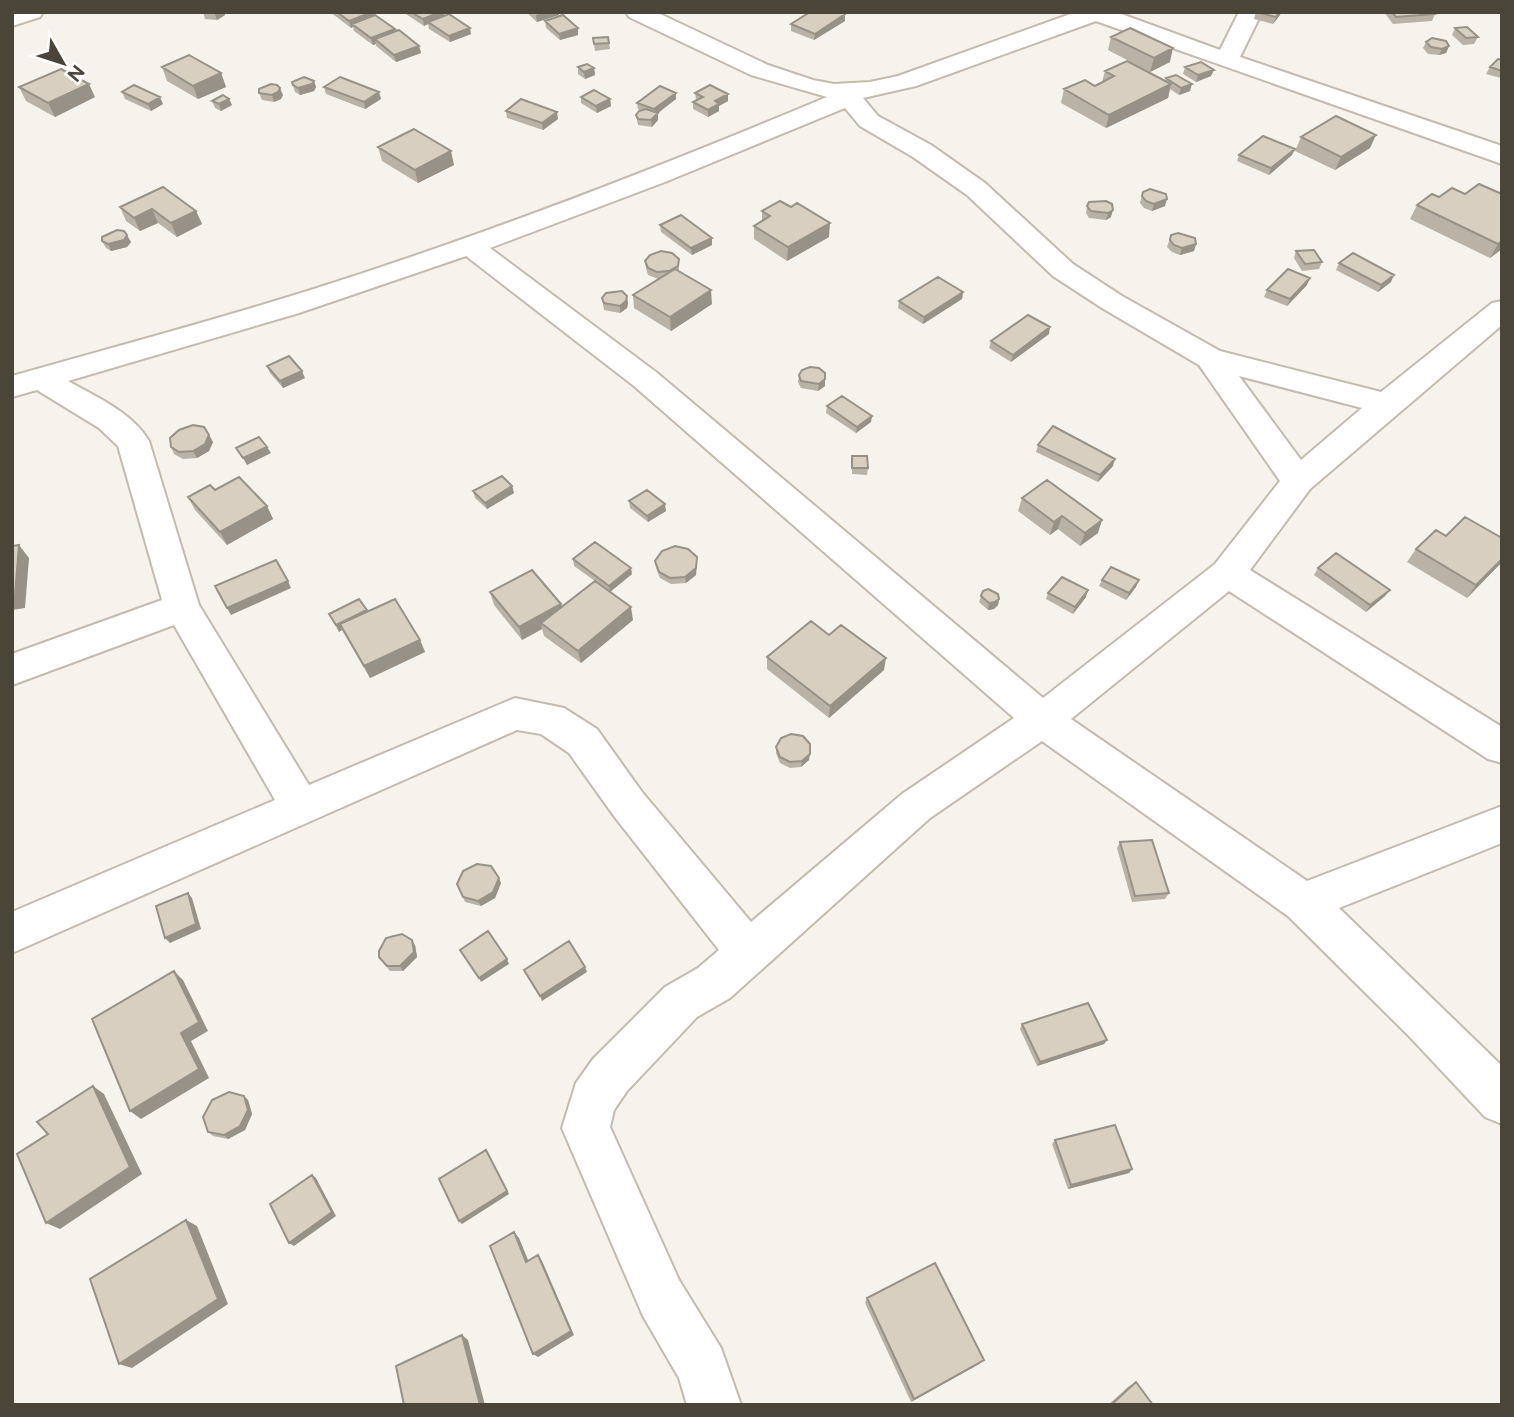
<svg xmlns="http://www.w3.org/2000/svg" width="1514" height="1417" font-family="Figtree,sans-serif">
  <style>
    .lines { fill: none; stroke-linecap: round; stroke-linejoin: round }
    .minor-casing { stroke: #c2bbae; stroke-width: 4 }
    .minor { fill: #fff; fill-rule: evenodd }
    .wall { fill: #bab2a6 }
    .shaded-wall { fill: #979187 }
    .building { fill: #d8cfc1; stroke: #979187; stroke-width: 2 }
  </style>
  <rect width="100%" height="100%" fill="#f6f3ec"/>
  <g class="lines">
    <g class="minor-casing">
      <path id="minor" d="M12,12H43L40,17L12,26Z
        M626,12H656L768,65L813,80L834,84L870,82L898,76L1076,12H1116L1220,50L1239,12H1262L1240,57L1502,146V164L1096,21L916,86L863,98L878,116L931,145L985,183L1073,264L1122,296L1220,351L1381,392L1492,303L1502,301V325L1310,489L1250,570L1502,727V763L1488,759L1229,591L1071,719L1307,881L1502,806V843L1339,908L1502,1066V1124L1485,1117L1408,1035L1288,916L1042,741L930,818L730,998L697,1017L627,1091L614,1110L610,1127L679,1280L721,1348L741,1405H687L679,1378L643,1316L562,1128L576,1083L593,1059L665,987L698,968L719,950L614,816L569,753L541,734L517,730L12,953V912L275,800L174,625L12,685V654L162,600L118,446L99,428L37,390L12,397V376C114,347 216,320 317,288C490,233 660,167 827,97L751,75L629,17ZM845,108L860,126L913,157L967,195L1053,276L1102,308L1199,365L1280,481L1215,564L1043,698L656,372L490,248L665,182ZM466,256L634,386L1014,718L902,794L751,922L642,792L597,729L564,708L515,698L309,785L199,605L149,441C132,412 96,397 68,381L299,313ZM1239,376L1362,408L1301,460Z"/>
    </g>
    <use href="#minor" class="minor"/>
  </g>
  <path class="wall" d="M203,12H224L225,15L217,20L205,19Z
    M330,12H373L374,16L396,32L419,46L421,53L396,62L376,46V44L373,45L354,31L353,27L351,28Z
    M403,12H444V16L471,34L450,42L429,29L428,24L424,26Z
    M526,12H558L559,15L537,22Z
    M1256,12H1281L1280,15L1273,24L1254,19Z
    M1384,12H1433L1435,14L1432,21L1393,24Z
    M845,14V21L814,40L791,31V24Z
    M545,21L578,35L560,40L546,28Z
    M1455,28L1478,37L1474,44L1463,45L1452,35Z
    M608,37L610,49L595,51L593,38Z
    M1111,37L1170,62L1150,72L1108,50Z
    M1426,42L1449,46L1446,53L1439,55L1428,54L1423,48Z
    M1502,60L1501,78L1486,74L1490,67Z
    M162,67L221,73L226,87L198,99L167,81Z
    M578,67L594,68L595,75L585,79L578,74Z
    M1185,67L1211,76L1196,82L1183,74Z
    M1105,71L1165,81L1166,78L1190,91L1179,95L1170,89L1168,98L1106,128L1061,103L1064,89L1095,86L1102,82Z
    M314,81L316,87L314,91L300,95L295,92L292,82Z
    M19,87L95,97L55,117L26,101Z
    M324,87L381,99L365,109L326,94Z
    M122,92L163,104L151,111L125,99Z
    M259,93L283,95L281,99L274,102L262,100Z
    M676,93V99L658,113V120L652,127L638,125L636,115L641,111L638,109L637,103Z
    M695,93L728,94V101L719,106V111L708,117L693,109V102L696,100Z
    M581,97L610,99L611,106L597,113L581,103Z
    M229,99L232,105L221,111L215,108L212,101Z
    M506,111L558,119L543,130L507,118Z
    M1301,137L1370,148L1335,170L1295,151Z
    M378,147L454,165L418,183L382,161Z
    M1239,155H1292L1269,175L1237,161Z
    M1452,188L1502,249L1490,258L1410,219L1417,205L1439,197Z
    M1143,192L1165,206L1152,211L1144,208L1140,203Z
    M1106,201L1111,217L1106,220L1089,218L1086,213L1087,206Z
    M120,207L196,211L202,224L177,237L158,223L140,231L126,221Z
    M762,211L829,237L787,261L754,239V226L762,221Z
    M660,225L712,245L692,255L661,232Z
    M1171,235L1196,244L1194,251L1180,255L1172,252L1167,247Z
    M102,241L131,242L127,247L111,251L106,248Z
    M1296,251L1322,262L1319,269L1302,271L1294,258Z
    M679,259V271L712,304L671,331L634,308L633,295L658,279L648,275L646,268L645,261Z
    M1339,263L1391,282L1378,292L1336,270Z
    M1307,285L1287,306L1264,297L1267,290Z
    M963,292L962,299L923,324L898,308L899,301Z
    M602,298L628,303L627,308L620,313L604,310Z
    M1049,334L1011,362L989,348L991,341Z
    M267,366L305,378L283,388L270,373Z
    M799,375L825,386L818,391L801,388L798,382Z
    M827,406L871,422L856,433L826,413Z
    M209,435L213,442L209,451L197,458L183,459L174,454L171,447Z
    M1038,445L1113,466L1098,482L1036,452Z
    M852,456L868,468L867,475L852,474Z
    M512,486L514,493L487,509L475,498L473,491Z
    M215,490L267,506L273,519L227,545L195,510L188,497Z
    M1022,498L1098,533L1080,546L1058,529L1050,535L1018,511Z
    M629,501L666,511L648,522L630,508Z
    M1446,536L1502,562L1467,598L1407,562L1416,549Z
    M573,559L632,574L610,592L633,620L581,663L544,636L542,629L522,640L494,605L490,592L561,604L562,607L595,581L574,566Z
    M655,561L697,564L696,575L686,583L671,584L660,578L656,568Z
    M1318,568L1385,596L1366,612L1314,575Z
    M1102,580L1136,587L1126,600L1099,586Z
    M983,591L999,599L998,605L994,609L988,610L979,602Z
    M1048,593L1086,597L1073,614L1046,599Z
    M368,611L420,640L425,652L370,678L342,630L339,632L329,614Z
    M829,635L884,670L829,718L767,669V657Z
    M776,747L809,760L801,767L790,768L780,763L776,753Z
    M1120,842L1169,893L1165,899L1132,902L1117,848Z
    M501,883L495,898L481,906L465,902L457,884Z
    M415,945L417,957L403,971H390L379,957Z
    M1022,1024L1107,1040L1104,1044L1037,1066L1020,1029Z
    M244,1096L248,1100L252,1114L245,1130L228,1139L213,1136L208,1132Z
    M1055,1140L1132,1169L1129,1173L1068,1189L1052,1144Z
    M867,1298L979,1364L911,1402L865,1303Z
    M1136,1382L1153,1405H1108L1129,1386Z"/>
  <path class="shaded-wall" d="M217,12H224L225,15L217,20L215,14Z
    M373,12L374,19L352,24L353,27L351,28L349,21Z
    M440,12H444L445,18L428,22V24L424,26L423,19Z
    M544,12H558L559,15L537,22L536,15Z
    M1279,12H1281L1280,15L1273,24L1276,17Z
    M845,14V21L814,40L815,34Z
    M470,28L471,34L450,42L449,36Z
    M578,28V35L560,40L559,34Z
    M395,29L397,36L375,39L376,44L373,45L371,38Z
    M419,46L421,53L396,62L394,55Z
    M1449,46L1446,53L1439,55L1442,49Z
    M1173,48L1170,62L1150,72L1154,58Z
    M594,68L595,75L585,79L584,72Z
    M1214,70L1211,76L1196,82L1198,75Z
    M221,73L226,87L198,99L193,86Z
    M314,81L316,87L314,91L300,95L298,88Z
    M89,84L95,97L55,117L48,103Z
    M1171,84L1168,98L1106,128L1109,115Z
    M1192,84L1190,91L1179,95L1181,88Z
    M280,88L283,95L281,99L274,102L272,95Z
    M379,92L381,99L365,109L364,102Z
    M676,93V99L654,116V109Z
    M728,94V101L719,106V111L708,117V110L715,101Z
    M160,97L163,104L151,111L148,104Z
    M229,99L232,105L221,111L219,104Z
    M610,99L611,106L597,113L596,106Z
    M557,112L558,119L543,130L542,123Z
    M658,113V120L652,127L651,120Z
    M1376,135L1370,148L1335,170L1341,157Z
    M1295,149L1292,155L1269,175L1271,168Z
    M451,151L454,165L418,183L415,170Z
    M1167,199L1165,206L1152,211L1154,204Z
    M152,209L158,223L140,231L134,218Z
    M1113,210L1111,217L1106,220L1108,213Z
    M196,211L202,224L177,237L171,223Z
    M830,223L829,237L787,261L788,247Z
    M127,235L131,242L127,247L111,251L108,244Z
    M712,238V245L692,255L691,248Z
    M1502,241V249L1490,258L1498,244Z
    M1196,244L1194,251L1180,255L1182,248Z
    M1394,275L1391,282L1378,292L1381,285Z
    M1310,278L1307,285L1287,306L1290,299Z
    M711,290L712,304L671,331L670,317Z
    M963,292L962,299L923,324L924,317Z
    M627,296L628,303L627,308L620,313V306Z
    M1050,327L1049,334L1011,362L1013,355Z
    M302,371L305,378L283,388L280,381Z
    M825,379V386L818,391L819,384Z
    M872,416L871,422L856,433L857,427Z
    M209,435L213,442L209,451L197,458L193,451Z
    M267,447L271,453L247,465L243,458Z
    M1115,459L1113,466L1098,482L1100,475Z
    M512,486L514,493L487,509L485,503Z
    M665,504L666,511L648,522L647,516Z
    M267,506L273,519L227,545L220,532Z
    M1062,516L1058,529L1050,535L1054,522Z
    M1102,520L1098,533L1080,546L1085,533Z
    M19,545L29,558L25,608L12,610V595Z
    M697,557L696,575L686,583L685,577Z
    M1502,559V562L1467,598L1476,585Z
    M631,568L632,574L610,592L609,586Z
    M1139,580L1136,587L1126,600L1129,593Z
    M288,581L291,588L231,615L227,608Z
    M1088,590L1086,597L1073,614L1075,607Z
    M1390,590L1385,596L1366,612L1370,605Z
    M999,599L998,605L994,609L988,610L989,603Z
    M561,604L564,617L541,623L542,629L522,640L519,627Z
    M631,607L633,620L581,663L578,651Z
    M340,624L342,630L339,632L336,625Z
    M420,640L425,652L370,678L364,666Z
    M886,658L884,670L829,718L830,706Z
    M810,754L809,760L801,767L802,761Z
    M499,878L501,883L495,898L481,906L478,901Z
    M188,893L192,898L201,929L170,943L165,938Z
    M412,940L415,945L417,957L403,971L400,966Z
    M507,959L509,964L481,982L479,978Z
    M585,967L587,972L542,1001L540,996Z
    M174,971L183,980L208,1031L191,1041L209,1078L141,1119L130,1111Z
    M1107,1040L1104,1044L1037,1066L1040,1062Z
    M93,1086L104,1094L142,1174L60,1229L46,1223Z
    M244,1096L248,1100L252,1114L245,1130L228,1139L224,1135Z
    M486,1150L509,1194L462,1224L459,1221Z
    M1132,1169L1129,1173L1068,1189L1071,1185Z
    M312,1175L316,1178L336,1216L294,1246L289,1243Z
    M186,1220L197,1226L228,1304L132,1368L119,1364Z
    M514,1232L519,1238L531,1267L526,1262Z
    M538,1255L542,1261L574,1335L538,1357L533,1354Z
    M462,1335L468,1340L485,1405H480Z
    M984,1360L979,1364L911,1402L914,1399Z"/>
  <path class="building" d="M337,12H372L349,21Z
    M411,12H440L423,19Z
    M810,12H841L845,14L815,34L791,24Z
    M1257,12H1279L1276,17Z
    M1392,12H1433L1435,14L1396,17Z
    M449,14L470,28L449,36L428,22Z
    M375,15L395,29L371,38L352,24Z
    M563,15L578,28L559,34L545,21Z
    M1467,27L1478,37L1466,38L1455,28Z
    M1130,28L1173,48L1154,58L1111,37Z
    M399,30L419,46L394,55L375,39Z
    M608,37L609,43L594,44L593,38Z
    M1432,38L1446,41L1449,46L1442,49L1431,47L1426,42Z
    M189,55L221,73L193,86L162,67Z
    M1498,59L1502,60V71L1490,67Z
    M1127,61L1171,84L1109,115L1064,89L1085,80L1095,86L1114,76L1105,71Z
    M1201,62L1214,70L1198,75L1185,67Z
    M587,64L594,68L584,72L578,67Z
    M61,69L89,84L48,103L19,87Z
    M1176,75L1192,84L1181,88L1166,78Z
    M304,77L314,81L312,84L298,88L293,85L292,82Z
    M340,77L379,92L364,102L324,87Z
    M271,84L277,85L280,88L278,92L272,95L259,93V89Z
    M134,85L160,97L148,104L122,92Z
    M710,85L728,94L715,101L719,104L708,110L693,102L703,97L695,93Z
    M660,86L676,93L654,109L637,103Z
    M594,90L610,99L596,106L581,97Z
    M223,95L229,99L219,104L212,101Z
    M521,99L557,112L542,123L506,111Z
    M646,109L658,113L651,120L638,119L636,115L639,111Z
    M1336,116L1376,135L1341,157L1301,137Z
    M414,129L451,151L415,170L378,147Z
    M1263,136L1295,149L1271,168L1239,155Z
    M1479,184L1502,194V241L1498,244L1417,205L1432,194L1439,197L1452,188L1465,194Z
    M163,187L196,211L171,223L152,209L134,218L120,207Z
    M1150,189L1166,194L1167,199L1154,204L1146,201L1142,196L1143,192Z
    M780,201L791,207L797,203L830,223L788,247L754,226L770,216L762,211Z
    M1106,201L1112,204L1113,210L1108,213L1091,211L1087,206L1089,202Z
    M681,215L712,238L691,248L660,225Z
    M117,230L124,231L127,235L124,240L108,244L102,241V237Z
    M1178,233L1195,238L1196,244L1182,248L1174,245L1170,240L1171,235Z
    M1314,250L1322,262L1305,264L1296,251Z
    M661,251L672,253L679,259L678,266L669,271L657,272L648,268L645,261L650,255Z
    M1353,253L1394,275L1381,285L1339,263Z
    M675,269L711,290L670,317L633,295Z
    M1288,269L1310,278L1290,299L1267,290Z
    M938,277L963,292L924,317L899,301Z
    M622,291L627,296L626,301L620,306L604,303L602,298L606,293Z
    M1028,315L1050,327L1013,355L991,341Z
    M289,356L302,371L280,381L267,366Z
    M810,367L819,368L825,373V379L819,384L801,381L799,375L802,370Z
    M842,396L872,416L857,427L827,406Z
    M193,425L204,427L209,435L205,444L193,451L179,452L171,447L170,438L179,430Z
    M1053,426L1115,459L1100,475L1038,445Z
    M259,437L267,447L243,458L236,448Z
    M852,456H867L868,468H852Z
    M502,476L512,486L485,503L473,491Z
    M239,477L267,506L220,532L188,497L210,485L215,490Z
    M1047,480L1102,520L1085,533L1062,516L1054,522L1022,498Z
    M647,490L665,504L647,516L629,501Z
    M1465,517L1502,538V559L1476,585L1416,549L1436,530L1446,536Z
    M595,542L631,568L609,586L573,559Z
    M19,545L15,595H12V546Z
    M675,546L688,549L697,557L696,568L685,577L670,578L659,572L655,561L662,551Z
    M1336,553L1390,590L1370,605L1318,568Z
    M276,560L288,581L227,608L215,586Z
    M1111,567L1139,580L1129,593L1102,580Z
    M532,570L561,604L519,627L490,592Z
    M1062,577L1088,590L1075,607L1048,593Z
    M595,581L631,607L578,651L541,623Z
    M988,589L998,594L999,599L995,602L989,603L981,596L983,591Z
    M359,599L367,610L336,625L329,614Z
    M395,599L420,640L364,666L340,624Z
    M811,621L829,635L841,625L886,658L830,706L767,657Z
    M791,734L803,736L810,744V754L802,761L790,762L780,757L776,747L781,738Z
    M1152,840L1169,893L1135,896L1120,842Z
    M477,864L491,866L499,878L493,892L478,901L463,897L457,884L463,871Z
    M188,893L196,924L165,938L156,906Z
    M488,931L507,959L479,978L460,950Z
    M402,934L412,940L414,952L400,966H387L379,957V951L386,938Z
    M569,941L585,967L540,996L524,970Z
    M174,971L199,1022L181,1033L199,1069L130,1111L92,1019Z
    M1088,1003L1107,1040L1040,1062L1022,1024Z
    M93,1086L130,1167L46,1223L17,1154L48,1134L37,1122Z
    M229,1092L244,1096L248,1110L240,1126L224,1135L208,1132L203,1117L212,1100Z
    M1115,1125L1132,1169L1071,1185L1055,1140Z
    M486,1150L507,1191L459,1221L439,1179Z
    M312,1175L332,1212L289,1243L270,1204Z
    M186,1220L218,1299L119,1364L90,1279Z
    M514,1232L526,1262L538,1255L571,1331L533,1354L490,1246Z
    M935,1263L984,1360L914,1399L867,1298Z
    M462,1335L480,1405H404L396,1366Z
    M1136,1382L1153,1405H1111Z"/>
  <rect width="1514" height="1417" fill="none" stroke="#4b4439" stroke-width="28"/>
  <g transform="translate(63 63) rotate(129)" stroke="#ffffff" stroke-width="5" paint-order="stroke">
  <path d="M0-5L12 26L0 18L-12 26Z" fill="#4b4439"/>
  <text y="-10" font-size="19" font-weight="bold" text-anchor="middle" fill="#4b4439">N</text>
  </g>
</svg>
